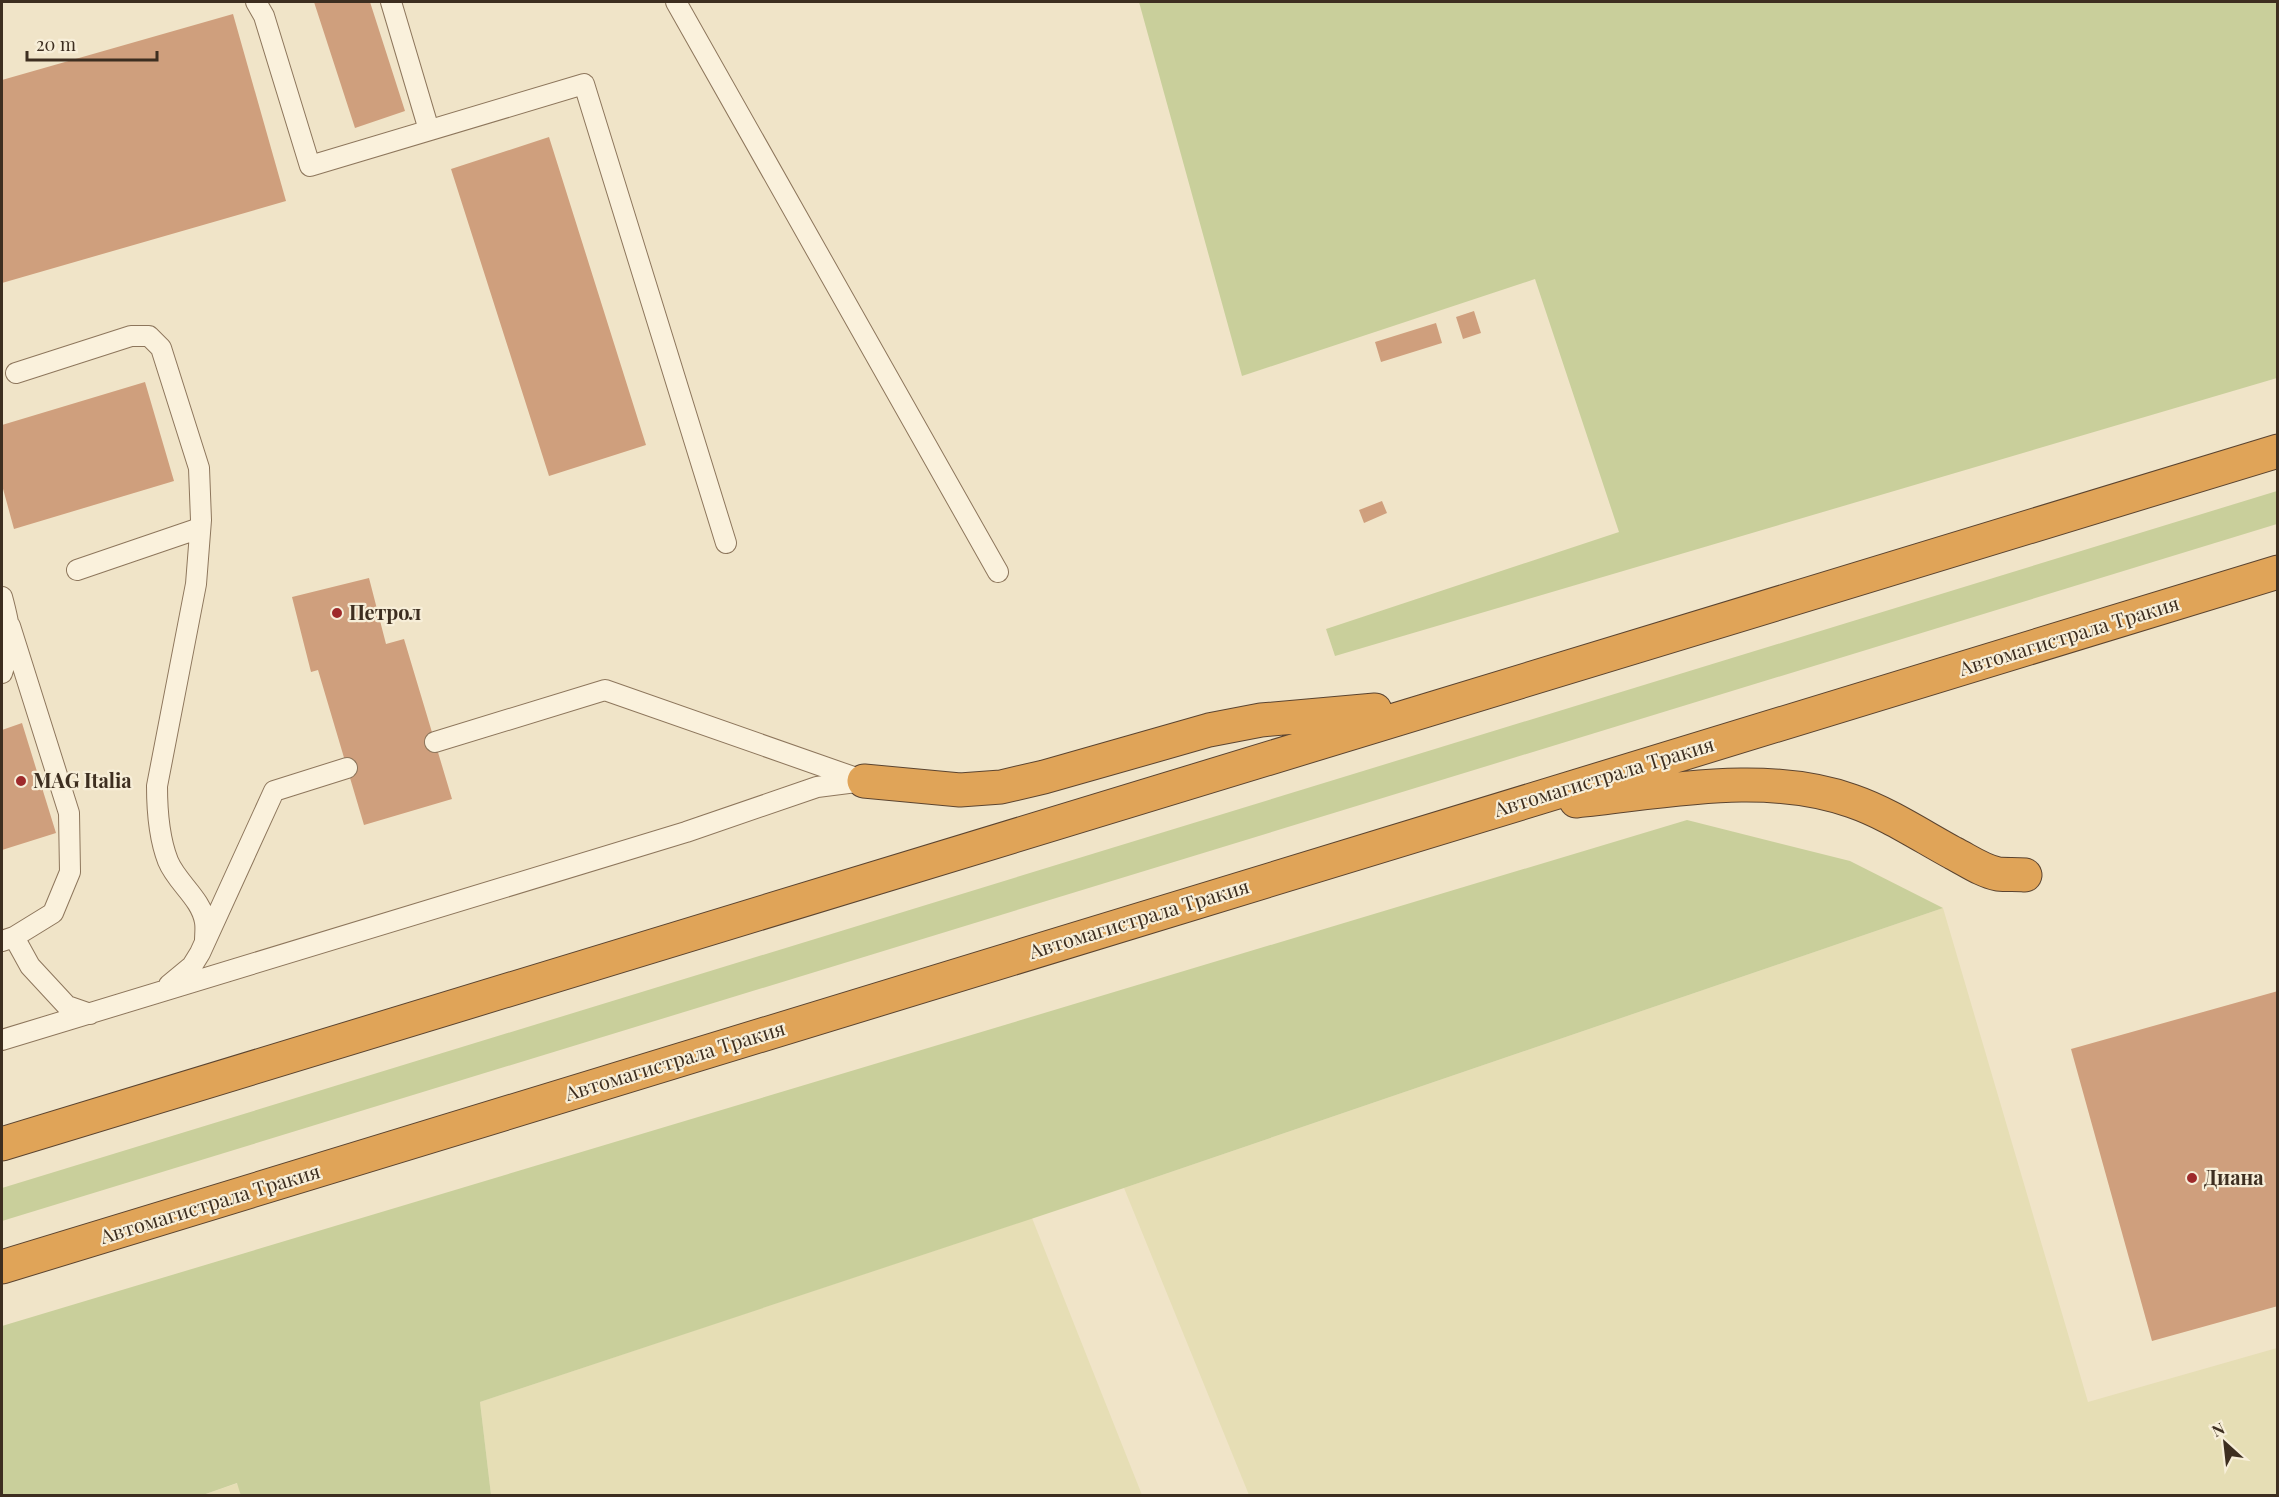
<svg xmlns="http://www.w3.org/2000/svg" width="2279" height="1497" font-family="'Playfair Display',serif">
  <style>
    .farmland { fill: #e6deb5 }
    .green { fill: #c9cf9b }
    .building { fill: #cf9f7d }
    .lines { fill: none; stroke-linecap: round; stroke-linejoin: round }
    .lane-casing { stroke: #8d765c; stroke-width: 22 }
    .highway-casing { stroke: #5b4430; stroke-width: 35 }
    .lane { stroke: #faf1dc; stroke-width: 20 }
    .highway { stroke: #e0a458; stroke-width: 33 }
    .poi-dot { fill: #9e2a2b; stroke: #f7eed8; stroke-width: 2 }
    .labels { text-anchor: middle; stroke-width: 4.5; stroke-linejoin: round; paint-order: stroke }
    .poi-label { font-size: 20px; font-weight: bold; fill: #3d2e20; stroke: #f7eed8; text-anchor: start }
    .street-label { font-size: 20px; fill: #3d2e20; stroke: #f7eed8 }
  </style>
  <rect width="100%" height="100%" fill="#f0e4c8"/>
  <path class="farmland" d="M1943,908L2088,1402L2277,1348V1495H1249L1124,1188Z
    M1032,1218L1142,1495H491L480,1402Z
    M238,1483L241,1495L200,1496Z"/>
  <path class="green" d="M1139,2H2277V378L1335,656L1326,629L1619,532L1535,279L1242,376Z
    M2277,491V524L2,1221V1188Z
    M1687,820L1850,861L1943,908L1124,1188L480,1402L491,1495L241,1496L237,1483L200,1496L2,1495V1326Z"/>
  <path class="building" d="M314,2H370L405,111L355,128Z
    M233,14L286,201L2,283V80Z
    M549,137L646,445L549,476L451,169Z
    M1474,311L1481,333L1463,339L1456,317Z
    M1436,323L1442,343L1381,362L1375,342Z
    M145,382L174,481L14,529L2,485V425Z
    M1382,501L1387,513L1364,523L1359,510Z
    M369,578L386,644L404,639L452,799L364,825L318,670L311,672L292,597Z
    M22,723L56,833L2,850V730Z
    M2278,991V1306L2152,1341L2071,1049Z"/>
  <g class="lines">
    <g class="lane-casing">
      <path id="lane" d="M256,2L264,16L310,166L584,84L726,543
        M391,2L429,130
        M676,2L998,572
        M16,373L131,336H149L161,348L199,468L201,520L196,584L157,786C157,811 159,838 168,861C177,883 201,898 205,922C206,928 205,935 205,941
        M77,570L200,528
        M2,597C11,630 13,640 2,673
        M435,742L605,690L859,779
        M14,937L30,966L67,1006L90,1014
        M2,941L14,937L53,913L70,872L69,813L10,626
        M169,985L192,966L200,953L274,791L347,768
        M2,1040L686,832L817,787L864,781"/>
    </g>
    <g class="highway-casing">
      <path id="highway" d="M864,781L960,790L1001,787L1044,777L1209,730L1261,720L1375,710
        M1576,801C1666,792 1764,770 1852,801C1887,813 1920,835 1953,853C1967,860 1982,871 1998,874C2007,875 2016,874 2025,875
        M2,1144L2278,451
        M2,1267L2278,572"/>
    </g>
    <use href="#lane" class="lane"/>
    <use href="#highway" class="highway"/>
  </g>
  <g class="poi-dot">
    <circle cx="337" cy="613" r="6"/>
    <circle cx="21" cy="781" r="6"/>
    <circle cx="2192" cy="1178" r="6"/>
  </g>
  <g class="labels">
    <g class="poi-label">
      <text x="349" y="620">Петрол</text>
      <text x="33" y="788">MAG Italia</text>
      <text x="2204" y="1185">Диана</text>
    </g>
    <g class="street-label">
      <text transform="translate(2069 636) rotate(-17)" y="7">Автомагистрала Тракия</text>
      <text transform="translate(1604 777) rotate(-17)" y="7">Автомагистрала Тракия</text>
      <text transform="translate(1139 919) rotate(-17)" y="7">Автомагистрала Тракия</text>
      <text transform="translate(675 1061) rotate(-17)" y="7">Автомагистрала Тракия</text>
      <text transform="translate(210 1204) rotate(-17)" y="7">Автомагистрала Тракия</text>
    </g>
  </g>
  <rect width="2279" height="1497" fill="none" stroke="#3d2e20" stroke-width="6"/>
  <g transform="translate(2225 1443) rotate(333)" stroke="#f7eed8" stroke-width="4.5" paint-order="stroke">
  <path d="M0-4.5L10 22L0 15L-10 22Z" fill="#3d2e20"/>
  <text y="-9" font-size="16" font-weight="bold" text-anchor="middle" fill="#3d2e20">N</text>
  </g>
  <path d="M27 51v9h130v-9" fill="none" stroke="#3d2e20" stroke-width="3"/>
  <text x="36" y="51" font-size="18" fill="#3d2e20" stroke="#f7eed8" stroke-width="4.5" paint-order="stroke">20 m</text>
</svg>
